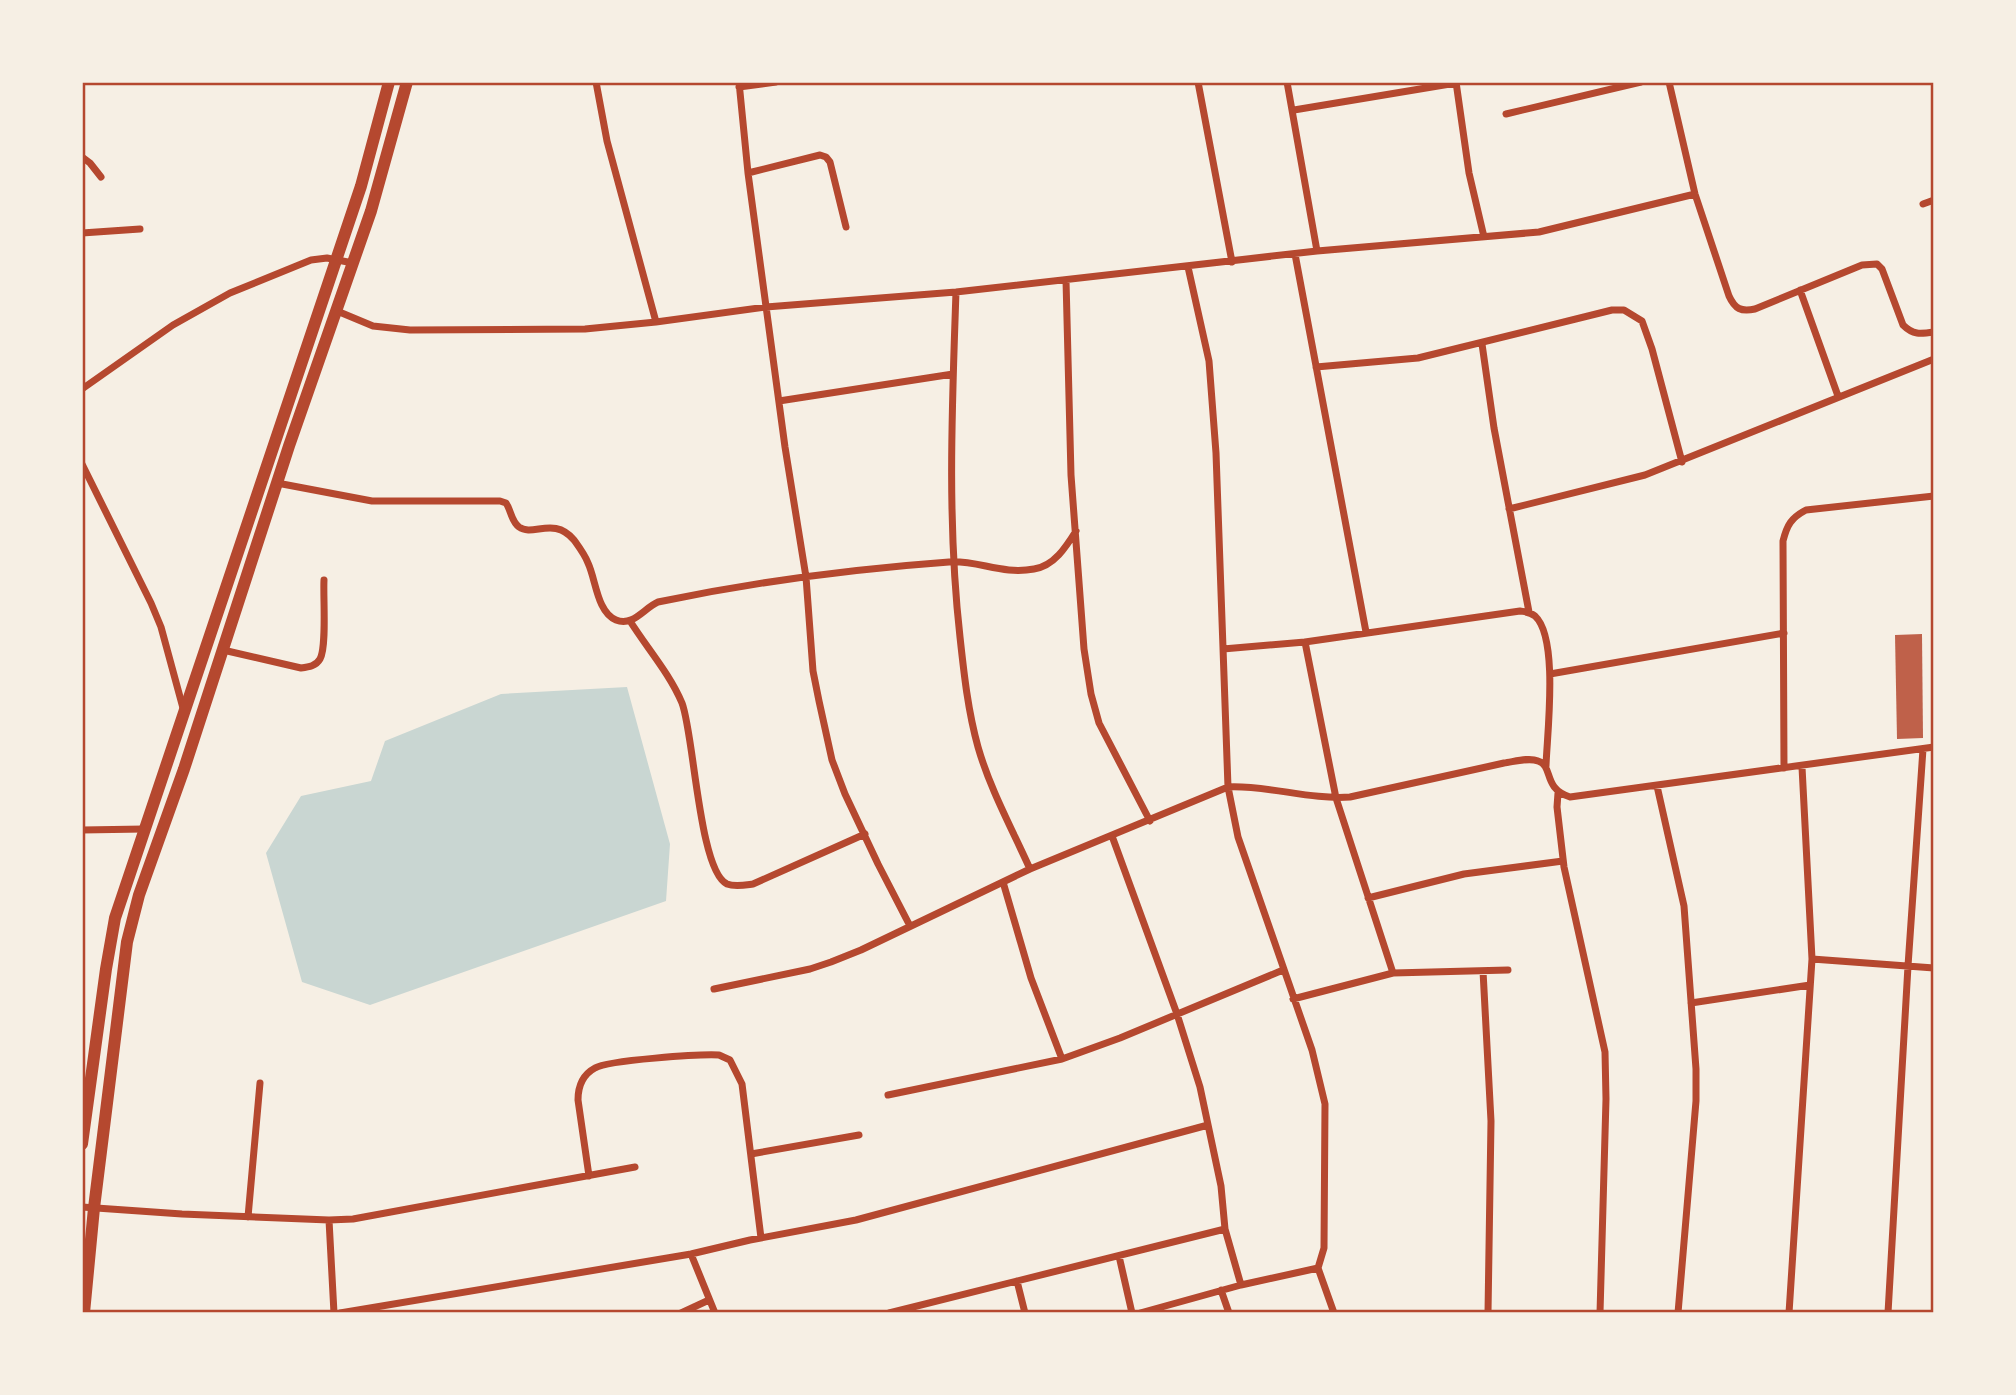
<svg xmlns="http://www.w3.org/2000/svg" width="2016" height="1395" font-family="Rubik,sans-serif">
  <style>
    .water { fill: #c9d6d2 }
    .building { fill: #bf614a }
    .lines { fill: none; stroke-linecap: round; stroke-linejoin: round }
    .minor { stroke: #b5482f; stroke-width: 7 }
    .tertiary { stroke: #b5482f; stroke-width: 12 }
    .neatline { fill: none; stroke: #b5482f; stroke-width: 2.5 }
  </style>
  <rect width="100%" height="100%" fill="#f6efe4"/>
  <path class="water" d="M627,687L670,844L666,901L370,1005L302,982L266,853L301,796L371,781L385,741L501,694Z"/>
  <path class="building" d="M1922,634L1923,738L1897,739L1895,635Z"/>
  <g class="lines">
    <path class="minor" d="M596,82L607,141L656,322
      M739,82L748,173L785,447L806,577L813,671L819,701L832,760L845,794L878,864L910,926
      M1198,82L1232,262
      M1287,82L1317,251
      M1456,82L1469,173L1484,237
      M1669,82L1695,194L1729,296C1735,309 1741,312 1755,309L1862,265L1877,264L1882,269L1903,325C1913,335 1920,334 1934,332
      M739,87L776,82
      M1294,110L1456,83
      M1506,114L1641,82
      M82,157L90,163L101,177
      M748,173L820,155L826,157L830,162L846,227
      M1923,204L1934,200
      M82,233L140,229
      M1295,254L1366,632
      M1188,267L1209,361L1216,453L1228,787L1238,837L1312,1050L1325,1104L1324,1248L1318,1268L1334,1313
      M1066,280L1071,475L1084,649L1091,694L1099,723L1150,821
      M1800,290L1838,396
      M956,292C952,408 947,522 960,637C964,674 968,711 978,747C990,789 1012,829 1030,869
      M337,311L373,326L410,330L585,329L656,322L766,307L956,292L1317,251L1539,232L1695,194
      M1482,344L1494,428L1529,612
      M1316,367L1418,358L1612,310H1624L1642,321L1652,349L1682,462
      M82,389L173,325L230,293L311,260L327,258L353,263
      M779,401L953,374
      M82,464L151,603L161,627L183,708
      M277,483L372,501H500L506,503C511,510 511,521 519,527C533,537 554,516 574,540C579,547 585,555 588,563C596,580 597,612 616,620C633,627 644,608 658,602C754,582 852,569 949,562C978,560 1002,575 1034,569C1054,566 1066,547 1076,531
      M1509,509L1645,475L1934,359
      M630,621C647,648 670,674 682,703C694,734 699,871 727,884C735,887 745,885 753,884L865,834
      M1305,642L1336,798L1393,973
      M1223,649L1305,642L1520,611C1526,612 1530,612 1535,616C1559,638 1547,734 1546,766
      M223,650L301,668C309,667 316,666 320,659C327,647 323,596 324,580
      M1550,674L1784,633
      M1784,768L1783,541C1787,525 1791,518 1806,510L1934,496
      M1657,786L1684,906L1696,1069V1101L1678,1313
      M1558,793L1557,807L1564,867L1605,1052L1606,1099L1600,1313
      M82,830L144,829
      M1112,836L1177,1014L1200,1087L1221,1186L1225,1229L1241,1285
      M1003,882L1031,978L1062,1059
      M1368,898L1464,874L1563,861
      M1812,959L1934,968
      M1483,971L1491,1121L1488,1313
      M714,989L810,969L831,962L861,950L1030,869L1228,787C1269,785 1309,800 1350,797L1504,763C1513,762 1529,757 1538,761C1554,766 1542,788 1570,797L1934,747
      M1293,999L1393,973L1508,970
      M1691,1003L1810,985
      M888,1095L1062,1059L1120,1038L1283,970
      M751,1154L859,1135
      M589,1176L578,1100C578,1086 582,1075 595,1068C608,1060 701,1054 719,1055L730,1060L742,1084L761,1238
      M82,1207L182,1214L329,1220L353,1219L635,1167
      M248,1217L260,1083
      M329,1220L334,1313
      M691,1254L715,1313
      M1119,1256L1132,1313
      M1017,1281L1025,1313
      M1221,1290L1229,1313
      M340,1313L691,1254L750,1240L856,1220L1208,1125
      M681,1313L709,1300
      M889,1313L1225,1229
      M1140,1313L1241,1285L1318,1268
      M1789,1313L1812,959L1802,767
      M1888,1313L1908,966L1923,749"/>
    <path class="tertiary" d="M82,1144L106,969L115,918L361,186L389,82
      M84,1313L94,1208L127,942L139,895L184,769L289,446L371,211L407,82"/>
  </g>
  <rect width="2016" height="1395" fill="none" stroke="#f6efe4" stroke-width="168"/>
  <rect x="84" y="84" width="1848" height="1227" class="neatline"/>
</svg>
